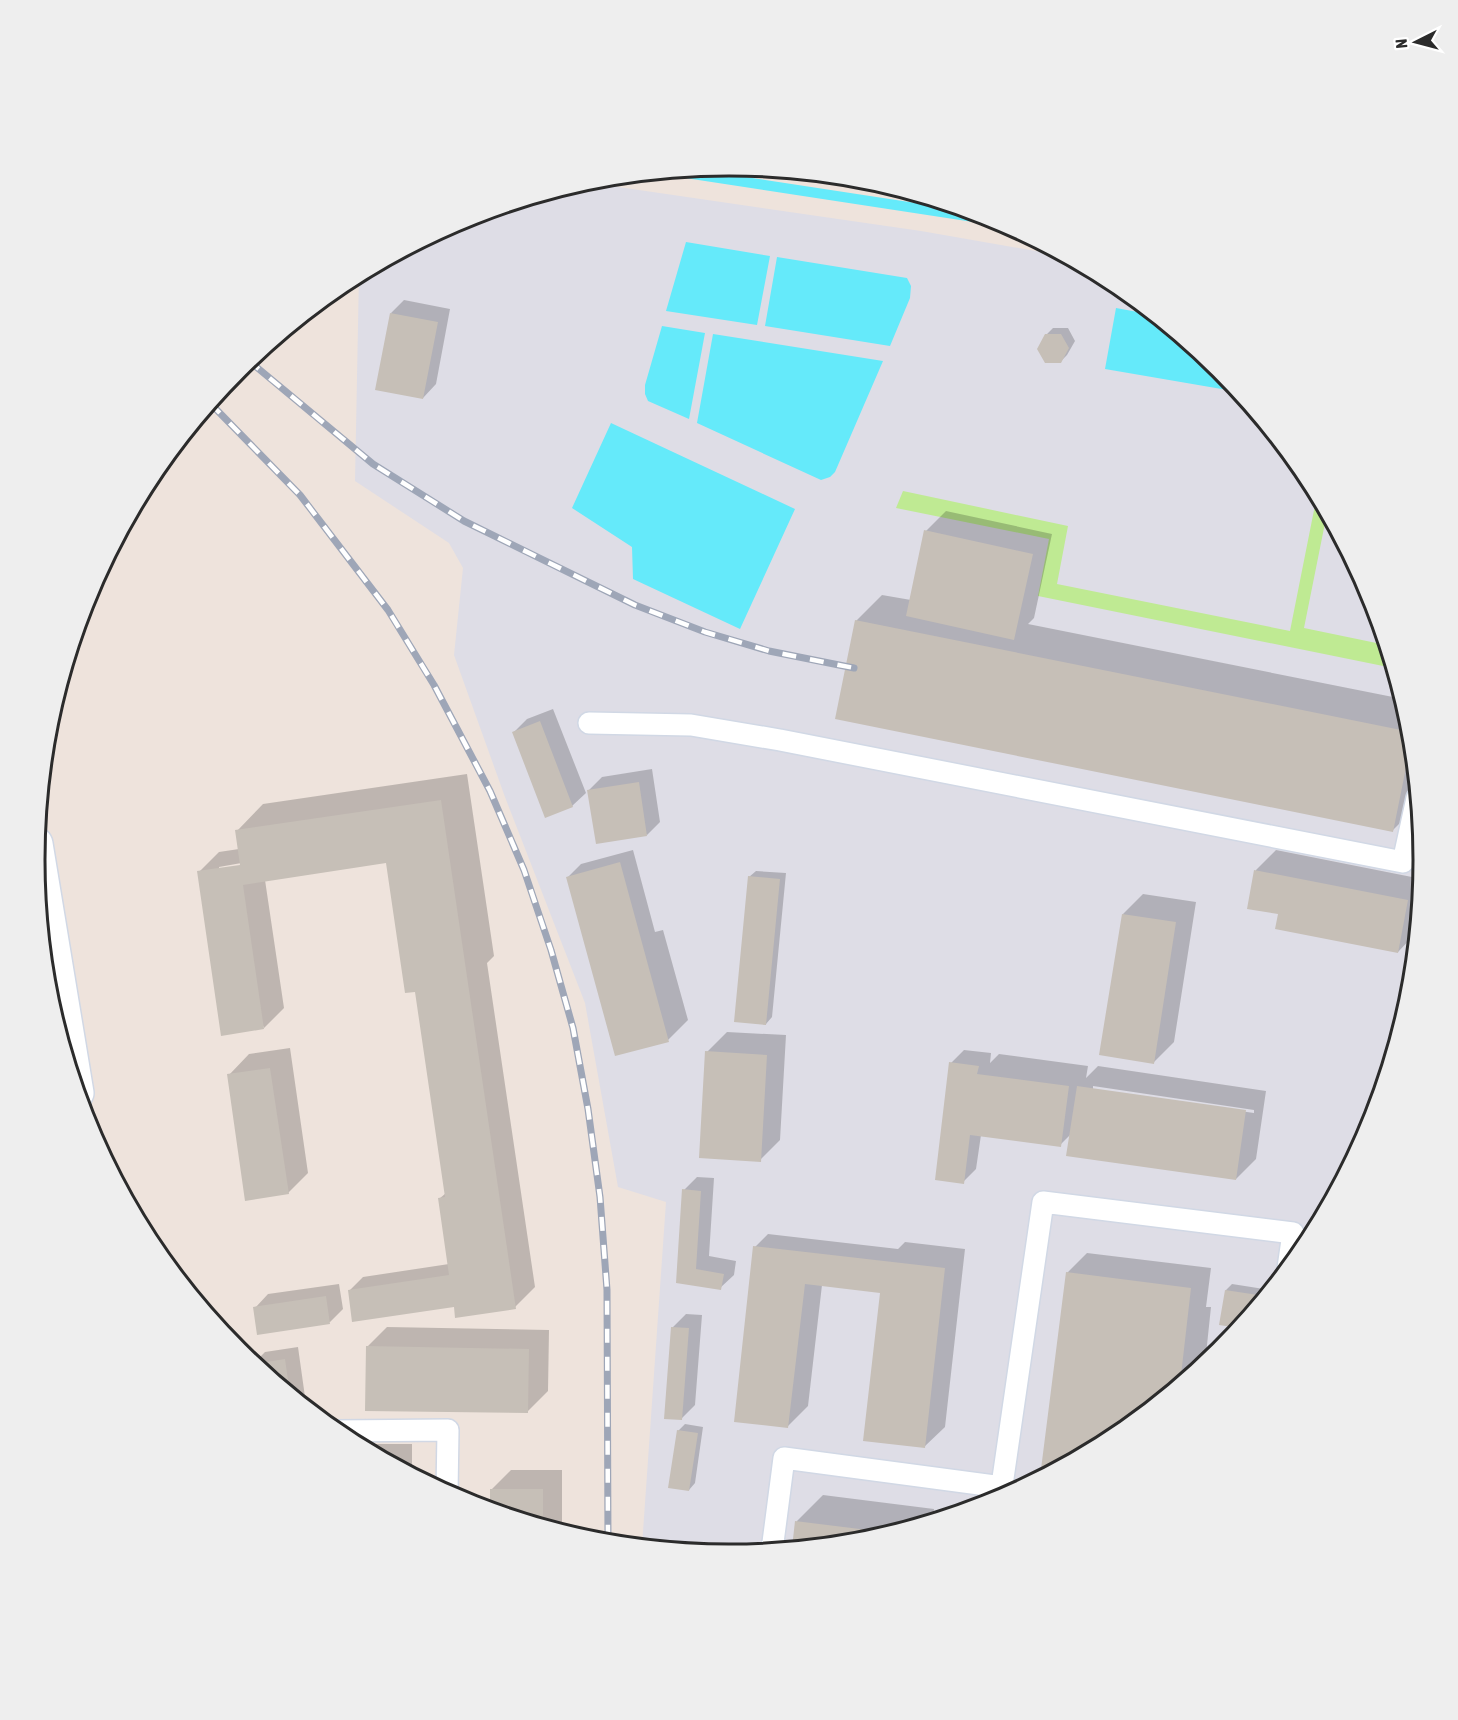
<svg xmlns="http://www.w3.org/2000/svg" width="1458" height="1720" font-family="'Asap Condensed',sans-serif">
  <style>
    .industrial { fill: #dedde6 }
    .green { fill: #bfea93 }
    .water { fill: #65eafa }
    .shadow { fill: #0003; fill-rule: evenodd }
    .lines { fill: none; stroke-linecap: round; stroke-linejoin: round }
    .stream { stroke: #65eafa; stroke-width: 10 }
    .building { fill: #c6bfb7 }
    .lane-casing { stroke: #d1d8e5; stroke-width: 24 }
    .street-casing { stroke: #d1d8e5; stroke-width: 36 }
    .lane { stroke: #fff; stroke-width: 21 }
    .street { stroke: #fff; stroke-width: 33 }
    .rail-casing { stroke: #9ea6b7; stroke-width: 7 }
    .rail { stroke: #fff; stroke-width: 4.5; stroke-dasharray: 14; stroke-linecap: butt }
    .rim { fill: none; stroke: #2b2b2b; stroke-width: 3 }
  </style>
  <rect width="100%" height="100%" fill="#eee3dc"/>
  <path class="industrial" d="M584,182L921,231L1064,256L1115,283L1220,369L1307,474L1371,595L1410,725L1423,860L1411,991L1360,1146L1306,1246L1220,1351L1115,1438L994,1502L864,1541L729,1554L642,1546L666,1202L618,1187L585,1003L505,797L454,655L463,568L449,543L355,481L359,274L464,218Z"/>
  <path class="green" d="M903,491L1068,526L1057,584L1290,631L1317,495L1327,513L1304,628L1386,645L1393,668L1038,596L1049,539L896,508Z"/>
  <path class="water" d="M686,242L770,256L757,325L666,311Z
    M777,257L907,278L911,286L910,298L890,346L765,326Z
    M1116,308L1154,315L1220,369L1239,392L1105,369Z
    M662,326L705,333L689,419L648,401L645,394V385Z
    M713,334L883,361L835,472L830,477L821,480L697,423Z
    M611,423L795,509L740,629L633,579L632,547L572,508Z"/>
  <path class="shadow" d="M404,300L450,309L436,384L423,398L391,313Z
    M1053,328H1068L1075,341L1067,355L1061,361L1046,335Z
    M946,511L1052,534L1034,618L1028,624L1403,699L1410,725L1418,805L1392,831L856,621L882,595L911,600L926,531Z
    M553,709L586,793L572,806L514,732L527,719Z
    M652,769L660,822L647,835L589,790L602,777Z
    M467,774L494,956L487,963L535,1287L515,1307L455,1305L349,1291L363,1277L449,1264L439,1199L446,1193L416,990L387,862L265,880L284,1008L264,1028L199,872L219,852L239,849L237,831L263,804ZM247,862L248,865L219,870V867Z
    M633,850L655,932L663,930L688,1020L668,1040L568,877L581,864Z
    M1276,850L1422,879L1416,933L1398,952L1279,913L1248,907L1256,870Z
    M756,871L786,873L772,1017L766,1024L749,877Z
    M1143,894L1196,902L1174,1042L1154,1062L1123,914Z
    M727,1032L786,1035L780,1140L760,1160L707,1052Z
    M290,1048L308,1173L288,1193L229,1075L249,1054Z
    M964,1050L991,1053L990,1063L999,1054L1088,1066L1086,1078L1098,1066L1266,1091L1256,1159L1236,1179L1071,1134L1060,1145L981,1135L976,1169L963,1182L951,1063ZM1093,1086L1254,1110V1113L1093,1090Z
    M697,1177L714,1178L709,1256L736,1261L734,1275L720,1288L678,1281L684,1190Z
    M768,1234L898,1249L905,1242L965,1249L945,1427L924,1447L882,1292L822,1285L808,1406L788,1426L755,1247Z
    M1087,1253L1211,1268L1206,1307H1211L1205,1364L1115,1438L1042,1476L1067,1273Z
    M339,1284L343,1309L330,1322L255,1308L268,1294Z
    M1232,1284L1264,1289L1262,1299L1240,1327L1221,1324L1226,1290Z
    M686,1314L702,1315L695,1405L682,1418L672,1328Z
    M387,1327L549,1330L548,1391L528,1411L367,1347Z
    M298,1347L306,1404L305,1406L253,1364L265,1352Z
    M685,1424L703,1427L695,1483L689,1490L678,1431Z
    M364,1444H412V1474L361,1447Z
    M511,1470H562V1532L491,1510V1490Z
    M823,1495L934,1509L933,1520L864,1541L793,1548L797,1521Z"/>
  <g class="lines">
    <path class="stream" d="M673,171L1000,221"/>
  </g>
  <path class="building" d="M390,313L438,322L423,399L375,390Z
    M1045,334H1061L1069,348L1061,363H1045L1037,349Z
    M924,530L1033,554L1014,640L906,616Z
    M855,620L1411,732L1412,738L1393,832L835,719Z
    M540,721L573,807L545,818L512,732Z
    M639,782L647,836L596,844L587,790Z
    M441,800L516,1309L455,1318L454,1307L352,1322L348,1290L449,1275L438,1198L445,1197L415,992L405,993L386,863L243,885L264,1029L221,1036L197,871L240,865L235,830Z
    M620,862L669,1042L615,1056L566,877Z
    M1254,870L1408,900L1398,953L1275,929L1278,914L1247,909Z
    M748,876L780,879L766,1025L734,1022Z
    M1122,914L1176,922L1154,1064L1099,1055Z
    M705,1051L767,1055L761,1162L699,1158Z
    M949,1062L979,1066L977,1074L1069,1086L1061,1147L970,1135L964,1184L935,1180Z
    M270,1068L289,1194L245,1201L227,1074Z
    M1077,1086L1246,1110L1236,1180L1066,1156Z
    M682,1189L701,1191L696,1269L724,1274L721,1290L676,1283Z
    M753,1246L945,1268L925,1448L863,1441L880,1293L805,1284L788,1428L734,1422Z
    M1066,1272L1191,1288L1180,1384L1115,1438L1040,1477Z
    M1225,1290L1258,1295L1257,1306L1239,1328L1219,1325Z
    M326,1296L330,1324L257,1335L253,1307Z
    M671,1327L689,1328L682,1420L664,1419Z
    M366,1346L529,1349L528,1413L365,1411Z
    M285,1359L290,1394L254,1364Z
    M677,1430L698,1433L689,1491L668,1488Z
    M490,1489H543V1526L490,1510Z
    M795,1521L892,1533L864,1541L792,1548Z"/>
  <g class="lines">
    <g class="lane-casing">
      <path id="lane" d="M589,723L691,725L780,740L1403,862L1417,798
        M335,1431L448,1430L447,1493
        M1000,1499L1043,1202L1293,1233L1288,1268
        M772,1550L784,1458L1002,1487"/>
    </g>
    <g class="street-casing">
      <path id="street" d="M36,844L77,1093"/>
    </g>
    <use href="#lane" class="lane"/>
    <use href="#street" class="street"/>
    <g class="rail-casing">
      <path id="rail" d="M248,360L373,464L464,521L635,605L705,632L769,651L854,668
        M210,403L300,495L388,610L434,685L490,791L524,870L551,950L573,1028L588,1109L600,1197L607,1290L608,1543"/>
    </g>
    <use href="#rail" class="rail"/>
  </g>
  <path d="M0 0H1458V1720H0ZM45 860a684 684 0 1 1 1368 0a684 684 0 1 1-1368 0Z" fill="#eee" fill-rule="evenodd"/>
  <path class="rim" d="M45 860a684 684 0 1 1 1368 0a684 684 0 1 1-1368 0Z"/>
  <g transform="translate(1416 42) rotate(264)" stroke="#ffffff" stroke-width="4.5" paint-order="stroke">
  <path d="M0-4.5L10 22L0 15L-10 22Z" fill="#2b2b2b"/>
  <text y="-9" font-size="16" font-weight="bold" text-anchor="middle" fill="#2b2b2b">N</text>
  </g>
</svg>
